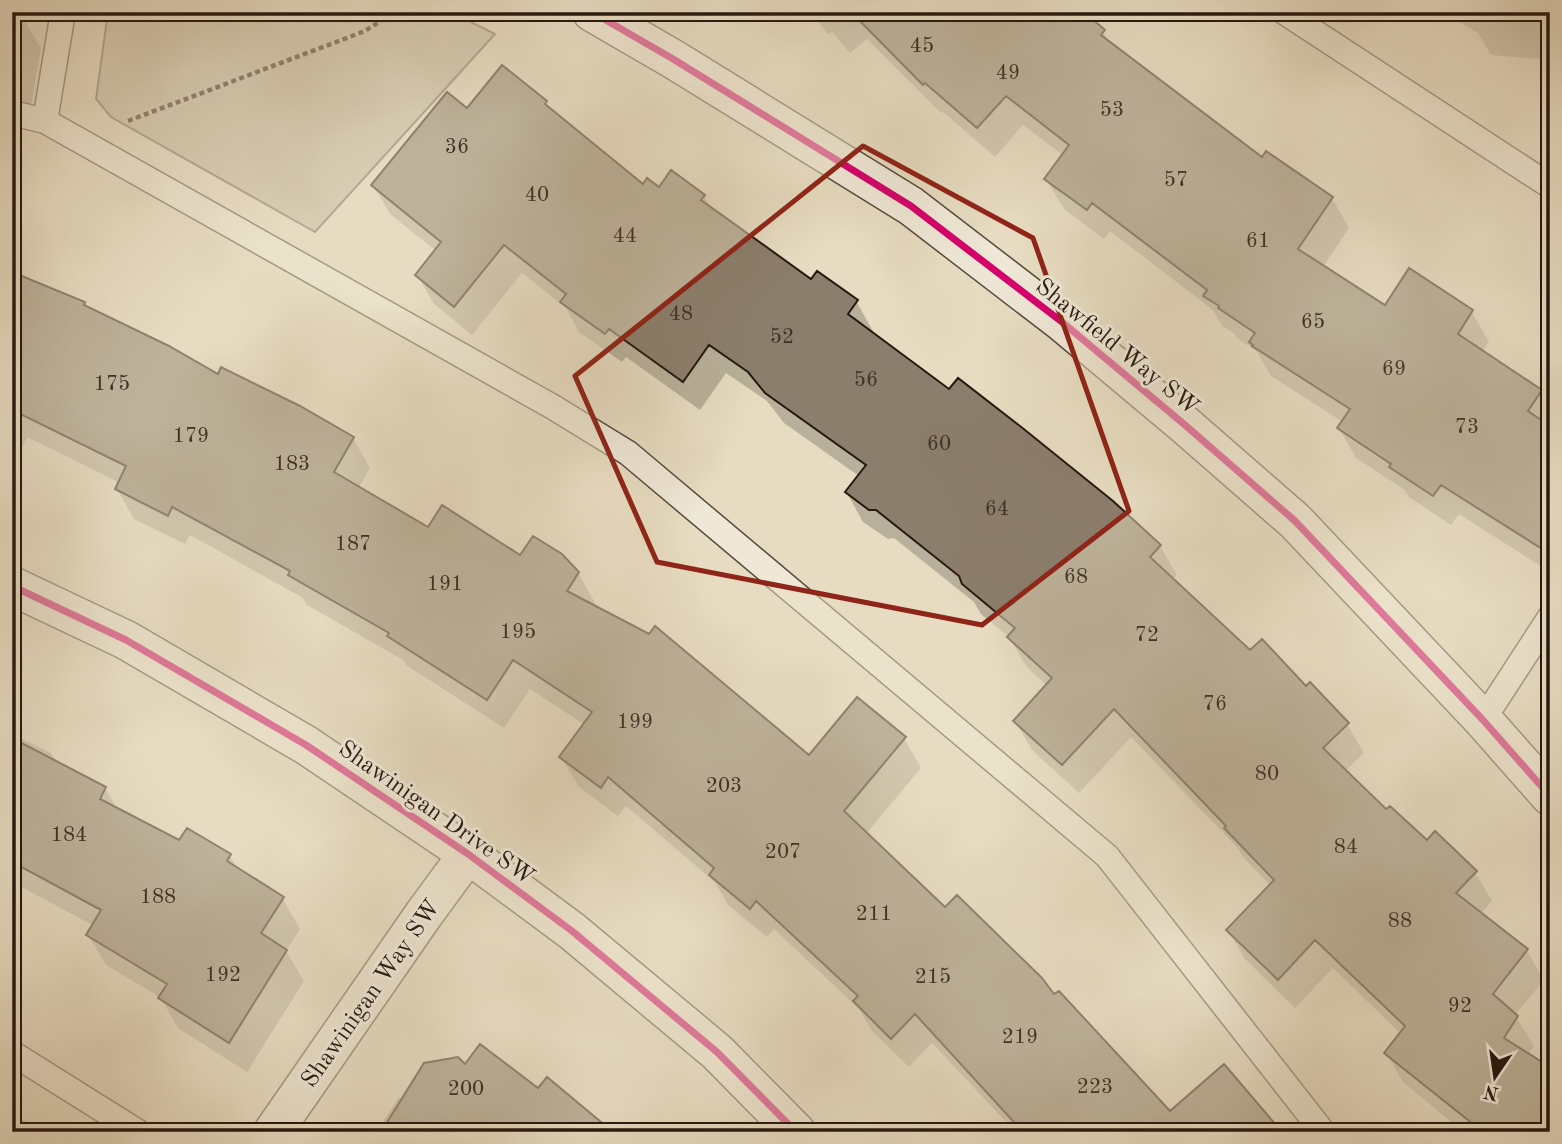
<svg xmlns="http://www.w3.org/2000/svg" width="1562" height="1144" font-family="'Old Standard TT',serif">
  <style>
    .green { fill: #c6bba3; stroke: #766a59; stroke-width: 2 }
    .shadow { fill: #0003 }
    .building { fill: #8b7e6c; stroke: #27180f; stroke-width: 2 }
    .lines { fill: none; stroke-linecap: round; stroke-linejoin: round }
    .service-casing { stroke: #57493c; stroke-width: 27 }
    .minor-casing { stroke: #57493c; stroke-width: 41 }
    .tertiary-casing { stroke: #57493c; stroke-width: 41 }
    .path { stroke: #27180f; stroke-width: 4.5; stroke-dasharray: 5 3.5; stroke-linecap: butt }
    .service { stroke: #efe8d7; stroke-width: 24 }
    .minor { stroke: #efe8d7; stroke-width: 38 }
    .tertiary { stroke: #efe8d7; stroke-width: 38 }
    .cycleway-casing { stroke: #efe8d7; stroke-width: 11 }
    .cycleway { stroke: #d6006c; stroke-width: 7 }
    .marked { fill: none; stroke: #8f2418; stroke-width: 5; stroke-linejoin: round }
    .labels { text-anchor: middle; stroke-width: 6; stroke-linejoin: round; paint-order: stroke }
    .number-label { font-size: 21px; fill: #403226 }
    .street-label { font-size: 24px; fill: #27180f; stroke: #efe8d7 }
  </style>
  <rect width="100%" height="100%" fill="#e7dcc1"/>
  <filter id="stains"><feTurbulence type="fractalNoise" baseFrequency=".00286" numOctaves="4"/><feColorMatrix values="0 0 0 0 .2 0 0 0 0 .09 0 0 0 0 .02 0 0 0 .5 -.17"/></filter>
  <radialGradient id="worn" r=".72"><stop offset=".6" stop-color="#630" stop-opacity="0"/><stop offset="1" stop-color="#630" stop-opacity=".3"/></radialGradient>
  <path class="green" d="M108,12H451L495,34L315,232L111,117L96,99Z"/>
  <path class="shadow" d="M810,12H1081L1103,32L1110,44L1262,159L1332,198L1349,228L1323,267L1385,307L1472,312L1489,342L1482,352L1541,391L1550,407V572L1459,514L1451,525L1409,497L1405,490L1356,458L1339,428L1343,422L1271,376L1256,351L1237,338L1234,333L1222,326L1213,310L1110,231L1104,239L1064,209L1046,179L1064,156L1023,125L995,157L943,112L941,113L867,39L850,53L832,32L828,34Z
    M1441,12H1550V60L1491,55L1478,33Z
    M12,18L24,20L41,48L31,106L12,103Z
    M502,68L546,103L551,111L643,187L704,196L711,209L812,281L856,301L873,331L871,333L1160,546L1177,575L1172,580L1250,653L1306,688L1347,724L1364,753L1345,771L1386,811L1427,842L1475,872L1492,901L1480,914L1527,951L1544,980L1515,1015L1534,1046L1528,1055L1550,1132H1463L1403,1082L1386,1053L1401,1034L1333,968L1295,1008L1245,959L1228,930L1271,886L1243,857L1237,847L1131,737L1079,793L1032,750L1015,721L1047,686L1026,666L1009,637L981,614L974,602L894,538L888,539L863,522L847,493L859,476L784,423L767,401L726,373L700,410L626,357L622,362L579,332L566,308L522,273L472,335L434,304L417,275L436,251L390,214L373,185L467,111Z
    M12,274L84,303L87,308L219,376L353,438L370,468L358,489L428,529L520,558L578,573L595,603L593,607L809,758L904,738L921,768L866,834L946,910L1054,996L1170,1113L1275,1132H997L1007,1123L932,1043L909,1067L872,1031L859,1009L774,929L767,937L728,905L715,882L626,806L618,816L579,787L561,757L585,725L530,689L504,728L406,665L403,660L307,605L303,598L190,535L185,544L134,519L117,489L120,483L27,437L16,463L12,462Z
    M12,734L51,753L57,763L105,788L118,810L180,842L230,856L239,870L283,899L300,929L286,951L304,981L247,1072L178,1028L161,998L106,965L88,935L94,926L18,885L12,896Z
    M466,1066L599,1132H381L380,1126L399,1097L403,1100Z
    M12,1114L47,1132H12Z"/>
  <path class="building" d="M851,12H1084L1105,30L1101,35L1262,157L1266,151L1333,197L1298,249L1385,305L1409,268L1473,310L1458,334L1542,390L1528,411L1550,426V554L1441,485L1433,496L1389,467L1391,464L1337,428L1350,409L1252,346L1253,345L1249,342L1255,333L1218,308L1219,306L1203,296L1207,290L1092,203L1087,210L1044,179L1069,145L1006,96L977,128L925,83L923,85Z
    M502,65L547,101L545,104L643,184L647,178L659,187L671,170L705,195L701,200L811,279L817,271L858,300L848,314L949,389L958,378L1020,426L1113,501L1161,545L1150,557L1250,650L1262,639L1306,686L1310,682L1349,723L1323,748L1386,809L1390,806L1427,840L1435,831L1477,871L1456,893L1528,949L1493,994L1518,1016L1504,1038L1550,1067V1132H1483L1384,1053L1405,1026L1315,940L1278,980L1226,930L1274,880L1224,828L1226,826L1114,709L1062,765L1013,721L1052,678L1007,637L1015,628L962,584L959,576L876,510H869L845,492L866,465L765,393L748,372L709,345L683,382L609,329L605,334L560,302L566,294L504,245L454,307L415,275L441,242L371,185L447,92L467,108Z
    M12,272L85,302L84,305L169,346L218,374L221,367L300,406L354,437L334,472L428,527L442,505L520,555L533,536L562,554L579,572L567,591L649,634L655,626L809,755L857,697L906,737L844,811L945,907L957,895L1042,978L1054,994L1059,991L1170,1111L1224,1064L1282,1132H1023L915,1014L891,1039L853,1001L858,996L756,901L750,909L709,875L714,868L608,777L601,788L559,757L592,712L513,660L487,700L387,636L389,633L288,575L290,571L172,507L168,516L115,489L126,466L12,410Z
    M12,738L106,787L100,799L179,840L187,828L231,854L227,861L284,897L261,933L287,950L229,1043L158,998L167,984L86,935L101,910L12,862Z
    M480,1044L538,1088L547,1077L613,1132H381L424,1063L458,1057L465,1064Z"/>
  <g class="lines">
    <g class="service-casing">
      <path id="service" d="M1284,12L1550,186
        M12,113L45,121L553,407L628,453L1107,856L1323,1132
        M45,121L63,12
        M1483,720L1550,617
        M12,1053L138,1132"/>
    </g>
    <g class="minor-casing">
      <path id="minor" d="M592,12L673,59L911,206L1062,322L1185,425L1295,521L1483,720L1550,796
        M273,1132L424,914L468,854"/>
    </g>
    <g class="tertiary-casing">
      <path id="tertiary" d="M12,586L126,640L306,745L468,854L572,931L717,1052L796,1132"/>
    </g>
    <path class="path" d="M128,121L365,31L394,12"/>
    <use href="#service" class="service"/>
    <use href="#minor" class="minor"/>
    <use href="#tertiary" class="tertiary"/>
    <g class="cycleway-casing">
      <path id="cycleway" d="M592,12L673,59L911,206L1062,322L1185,425L1295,521L1483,720L1550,796
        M12,586L126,640L306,745L468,854L572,931L717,1052L796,1132"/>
    </g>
    <use href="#cycleway" class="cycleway"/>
  </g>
  <path d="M0 0H1562V1144H0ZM863,146L1033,238L1129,511L982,625L657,562L575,376Z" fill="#e7dcc1" fill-opacity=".55" fill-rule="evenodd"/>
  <path class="marked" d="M863,146L1033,238L1129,511L982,625L657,562L575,376Z"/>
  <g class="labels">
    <g class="number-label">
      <text x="922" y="52">45</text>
      <text x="1008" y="79">49</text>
      <text x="1112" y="116">53</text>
      <text x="457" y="153">36</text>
      <text x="1176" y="186">57</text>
      <text x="537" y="201">40</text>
      <text x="625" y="242">44</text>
      <text x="1258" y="247">61</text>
      <text x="681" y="320">48</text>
      <text x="1313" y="328">65</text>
      <text x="782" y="343">52</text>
      <text x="1394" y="375">69</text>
      <text x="866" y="386">56</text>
      <text x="112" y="390">175</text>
      <text x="1467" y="433">73</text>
      <text x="191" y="442">179</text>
      <text x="939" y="450">60</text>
      <text x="292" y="470">183</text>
      <text x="997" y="515">64</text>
      <text x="353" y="550">187</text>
      <text x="1076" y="583">68</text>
      <text x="445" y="590">191</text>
      <text x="518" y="638">195</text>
      <text x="1147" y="641">72</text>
      <text x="1215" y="710">76</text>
      <text x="635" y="728">199</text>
      <text x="1267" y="780">80</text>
      <text x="724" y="792">203</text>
      <text x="69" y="841">184</text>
      <text x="1346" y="853">84</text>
      <text x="783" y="858">207</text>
      <text x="158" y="903">188</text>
      <text x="874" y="920">211</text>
      <text x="1400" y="927">88</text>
      <text x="223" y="981">192</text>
      <text x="933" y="983">215</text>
      <text x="1460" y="1012">92</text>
      <text x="1020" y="1043">219</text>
      <text x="1095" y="1093">223</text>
      <text x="466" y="1095">200</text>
    </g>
    <g class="street-label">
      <text transform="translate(1118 346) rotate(39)" y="8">Shawfield Way SW</text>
      <text transform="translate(437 812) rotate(35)" y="8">Shawinigan Drive SW</text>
      <text transform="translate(370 993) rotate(-55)" y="8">Shawinigan Way SW</text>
    </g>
  </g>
  <rect width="1562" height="1144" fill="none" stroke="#e7dcc1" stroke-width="42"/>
  <rect x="14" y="14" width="1534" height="1116" fill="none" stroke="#27180f" stroke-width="3.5"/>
  <rect x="21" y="21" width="1520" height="1102" fill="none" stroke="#27180f" stroke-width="2"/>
  <g transform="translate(1495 1077) rotate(193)" stroke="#efe8d7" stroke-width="5" paint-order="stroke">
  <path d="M0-5L12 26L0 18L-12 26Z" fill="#27180f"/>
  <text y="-10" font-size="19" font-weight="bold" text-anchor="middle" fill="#27180f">N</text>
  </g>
  <rect width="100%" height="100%" filter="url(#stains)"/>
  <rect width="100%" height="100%" fill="url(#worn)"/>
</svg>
